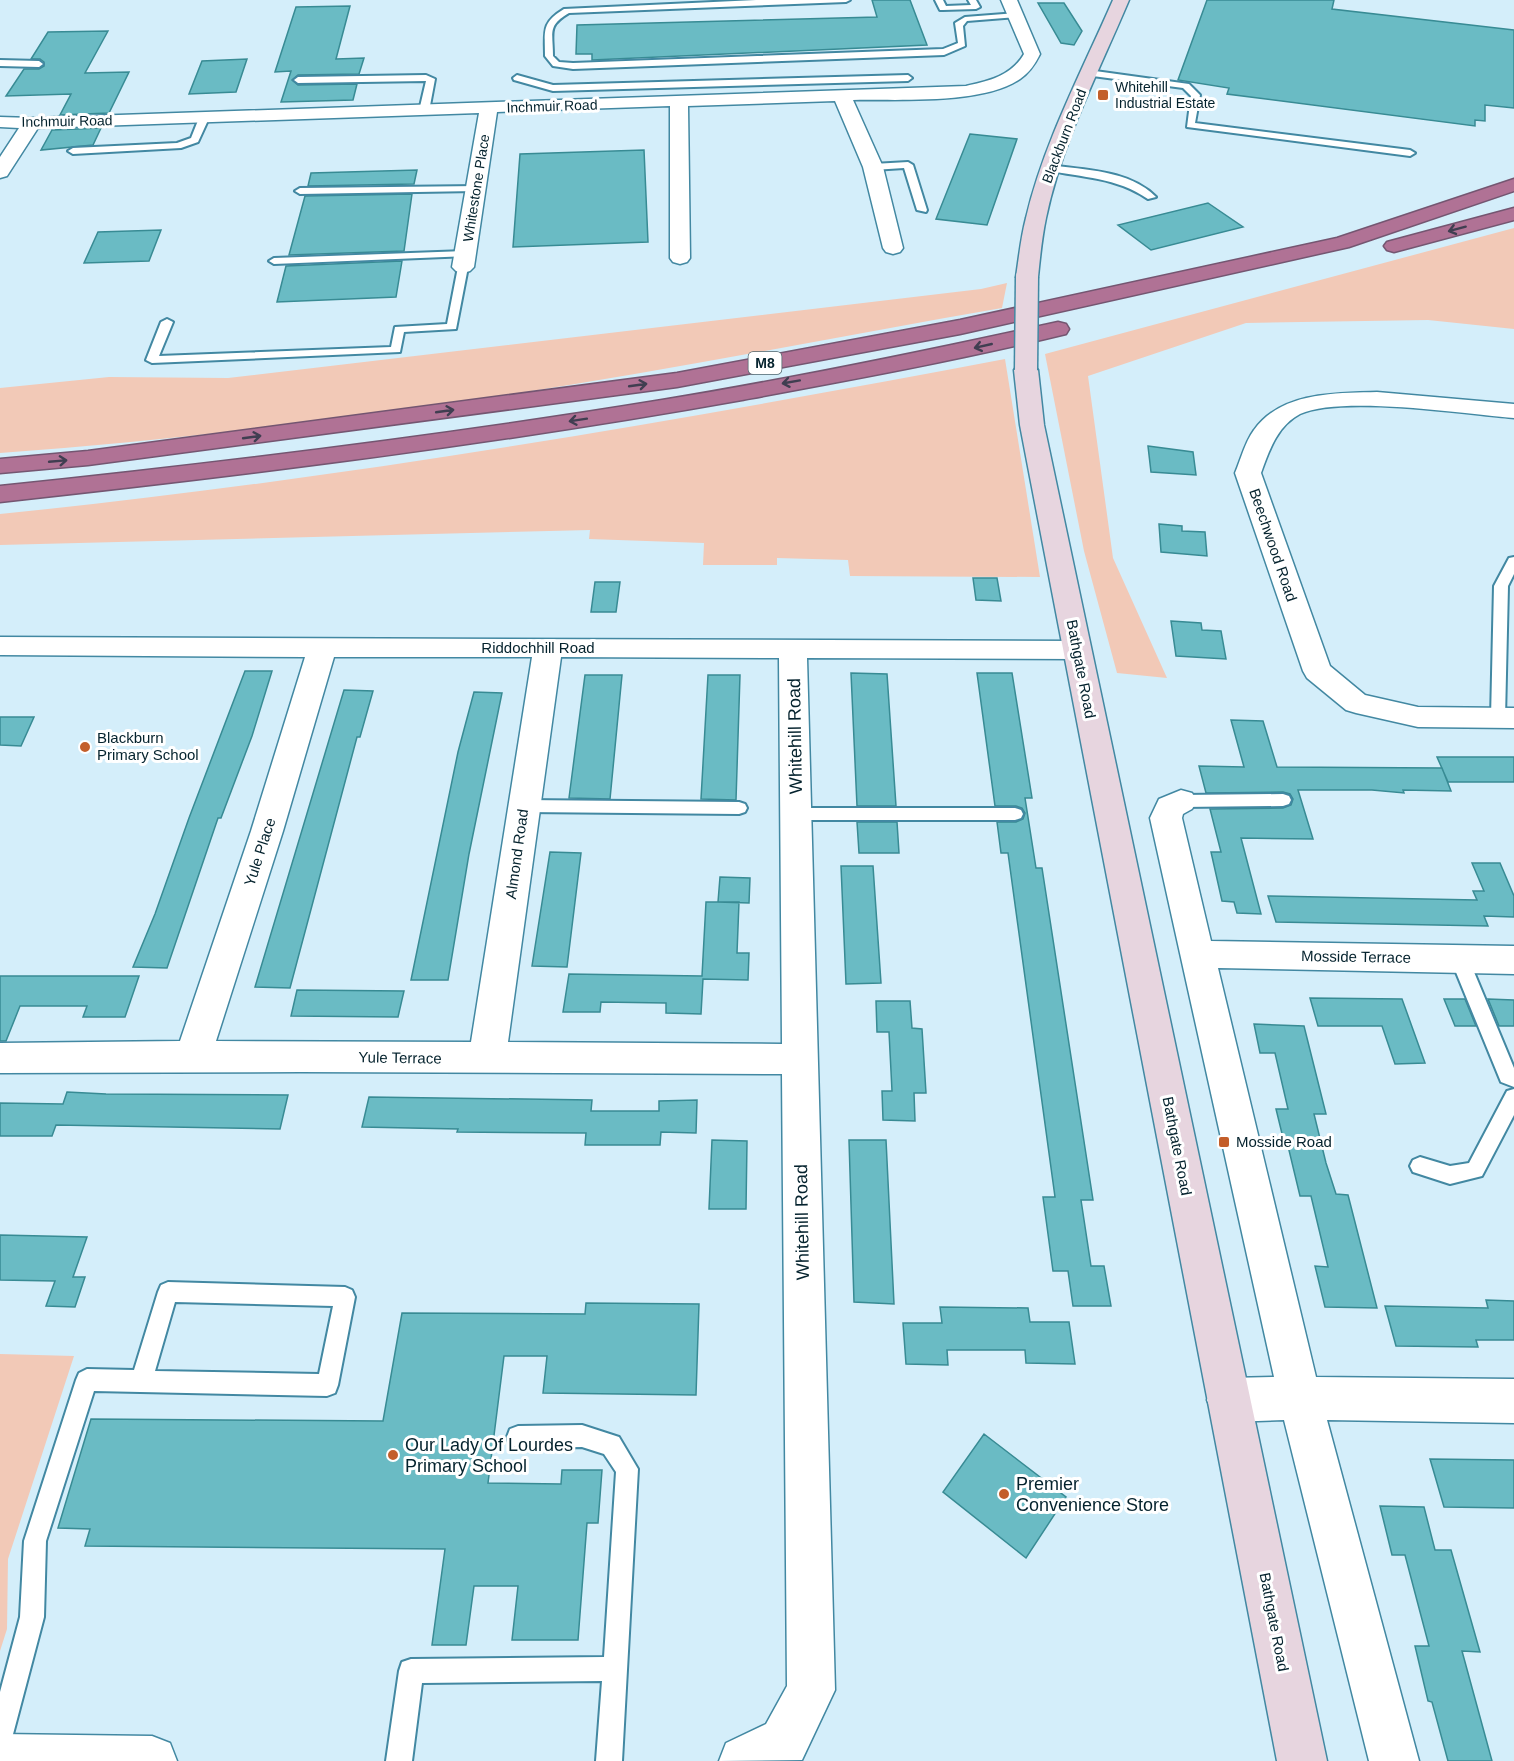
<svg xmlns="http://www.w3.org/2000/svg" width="1514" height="1761" font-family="Helvetica,sans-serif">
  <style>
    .green { fill: #f2c9b7 }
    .building { fill: #6abbc4; stroke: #388b94; stroke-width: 1.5 }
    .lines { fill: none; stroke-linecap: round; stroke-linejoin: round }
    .lane-casing { stroke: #4288a2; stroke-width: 4 }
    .street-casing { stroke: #4288a2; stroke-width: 3 }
    .secondary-casing { stroke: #4288a2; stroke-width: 3 }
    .highway-casing { stroke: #745671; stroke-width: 3 }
    .lane { fill: #fff; fill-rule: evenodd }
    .street { fill: #fff; fill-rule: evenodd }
    .secondary { fill: #e7d5df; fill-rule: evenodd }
    .highway { fill: #b07295; fill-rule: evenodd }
    .secondary-bridge-casing { stroke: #4288a2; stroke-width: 25; stroke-linecap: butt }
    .secondary-bridge { stroke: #e7d5df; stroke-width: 22 }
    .oneway { stroke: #403e51 }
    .poi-dot { fill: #c35e2a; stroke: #fff; stroke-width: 2 }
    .labels { text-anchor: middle; stroke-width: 6; stroke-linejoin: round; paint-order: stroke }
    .far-poi-label { font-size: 14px; fill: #04222d; stroke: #fff; text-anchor: start }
    .far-street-label { font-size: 14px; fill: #04222d; stroke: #fff }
    .shield { fill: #fff; stroke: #4f646c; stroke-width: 1.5 }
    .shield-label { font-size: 14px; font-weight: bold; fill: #04222d }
    .street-label { font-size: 15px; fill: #04222d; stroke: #fff }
    .poi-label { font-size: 15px; fill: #04222d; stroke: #fff; text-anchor: start }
    .near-street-label { font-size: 18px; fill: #04222d; stroke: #fff }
    .near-poi-label { font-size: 18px; fill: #04222d; stroke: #fff; text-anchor: start }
  </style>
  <rect width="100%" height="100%" fill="#d4eefa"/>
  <path class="green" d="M1514,228V329L1428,320L1246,323L1088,376L1113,558L1167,678L1117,673L1084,551L1045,354Z
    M1007,283L1002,308C807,342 612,382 415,408C277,427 139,443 0,453V388L109,377L228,378L981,289Z
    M1005,359L1040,577L850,576L848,560L777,558V565H703L704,543L589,539L590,530L0,545V514C338,480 672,422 1005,359Z
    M0,1354L74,1356L8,1559L7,1629L0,1651Z"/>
  <path class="building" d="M872,0H910L927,45L592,60V54H576L577,25L877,17Z
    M1207,0H1334L1332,9L1514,30V108L1485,105V121L1475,120V126L1227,94L1229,88L1178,80Z
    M1038,3H1064L1082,31L1074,45L1061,43Z
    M350,6L336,59L364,58L359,74L298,75L292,80L298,85L357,84L353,100L281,102L291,71L275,72L296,7Z
    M108,31L85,73L129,72L109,113L60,115L71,94L6,96L24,69H39L44,66V62L40,59H31L48,32Z
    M247,59L236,92L189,94L202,61Z
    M101,128L93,145L41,150L52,130Z
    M970,134L1017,139L987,225L936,219Z
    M644,150L648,242L513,247L520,154Z
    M417,170L414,184L308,186L311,173Z
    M412,194L404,251L289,255L305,196Z
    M1208,203L1243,227L1151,250L1118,225Z
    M161,230L149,261L84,263L98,232Z
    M402,261L396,297L277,302L286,266Z
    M1148,446L1193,452L1196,475L1151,472Z
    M1159,524L1182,526V531L1205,532L1207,556L1161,552Z
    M973,578H997L1001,601L976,600Z
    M595,582H620L616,612H591Z
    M1171,621L1201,623L1202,630L1221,631L1226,659L1176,656Z
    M245,671H272L252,736L221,818H218L167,968L133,967L155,914L189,818Z
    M851,673L887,674L896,806H857Z
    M977,673H1012L1032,798H1025L1036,868H1042L1093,1200H1081L1091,1266H1104L1111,1306H1073L1068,1271H1053L1043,1197H1055L1008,853H1001L997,822H1016L1023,819L1025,813L1022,808L1016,806H995Z
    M585,675H622L610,799L569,798Z
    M708,675H740L736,800L701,799Z
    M344,690L373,691L360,737H357L290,988L255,987Z
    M474,692L502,693L469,854L448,980H411L458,752Z
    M0,717H34L21,746L0,745Z
    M1231,720L1263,721L1277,767L1442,768L1451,791L1403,790L1404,793L1372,790H1298L1313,839L1241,838L1261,914L1237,913L1234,902L1222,901L1211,852H1221L1210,809L1283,808L1291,805L1293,799L1290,794L1283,792L1206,793L1199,766L1244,767Z
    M1437,757H1514V782H1448Z
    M857,822H897L899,853H859Z
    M550,852L581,853L567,967L532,966Z
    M1472,863H1500L1514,896V917L1484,916L1488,926L1276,922L1268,896L1477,900L1473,891H1484Z
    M841,866H873L881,983L846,984Z
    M720,877L750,878L749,903L718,902Z
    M706,902H739L737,953H749L748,980L703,979L701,1014L666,1013V1003L601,1002L600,1012H563L569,974L702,976Z
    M0,976H139L125,1017H83L87,1006H20L6,1041H0Z
    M297,990L404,991L398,1017L291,1016Z
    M1310,998L1402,999L1425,1063L1395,1064L1382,1026H1318Z
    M1444,999H1465L1476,1026H1455Z
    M1488,999L1514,1000V1026H1499Z
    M876,1001H910L912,1028L922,1029L926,1093H914L915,1121L883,1120L882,1091H892L889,1032H877Z
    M1254,1024L1304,1026L1326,1114H1314L1326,1163L1336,1194L1348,1195L1377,1308L1325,1307L1315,1266L1328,1267L1311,1196H1300L1288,1146H1285L1276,1109H1288L1275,1053H1260Z
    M67,1092L106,1094L288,1095L280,1129L56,1125L52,1136H0V1103L63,1104Z
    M369,1097L592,1100L591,1111H659V1101L697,1100L696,1133L661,1132L660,1145H585L586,1133L457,1132L458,1129L362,1127Z
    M712,1140L747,1141L746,1209H709Z
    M849,1140H886L894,1304L854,1302Z
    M0,1235L87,1237L73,1277H85L75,1307L46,1306L55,1281L0,1280Z
    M1486,1300L1514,1301V1340H1476L1478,1347L1396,1346L1385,1306L1488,1308Z
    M586,1303L699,1304L696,1395L543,1393L547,1356H504L488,1483L561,1484L562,1470H602L598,1523H587L578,1640H512L518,1586H474L466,1645H432L445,1549L85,1546L90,1529L58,1528L91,1419L383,1421L402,1313L585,1314Z
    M940,1307L1028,1308L1030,1322H1069L1075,1364L1026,1363L1025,1350H947L948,1365L906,1364L903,1323H942Z
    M984,1434L1066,1497L1026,1558L943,1492Z
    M1430,1459L1514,1460V1508L1444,1507Z
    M1380,1506L1424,1507L1435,1550H1451L1480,1652L1462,1651L1492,1761H1448L1432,1702L1428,1701L1415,1646H1429L1405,1555H1392Z"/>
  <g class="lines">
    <g class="lane-casing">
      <path id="lane" d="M756,0H850L846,2L569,13C547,26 553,32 553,56L559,62L573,63L943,49L958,43L955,23L965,17L1017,13L1021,15L1017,17L967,21L963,26L965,46L944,55L573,69L553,66L545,56C545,31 541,23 564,9Z
        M935,0H943L946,6L971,5L968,0H976L980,7L976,9L943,10H940Z
        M0,60L39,61L43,64L39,67L0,66Z
        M1088,70L1189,84L1200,95L1195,123L1410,150L1415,153L1410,156L1187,127L1191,96L1183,88L1085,75V71Z
        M426,75L435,79L429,111L424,114L419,111L426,81L298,83L294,80L298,77Z
        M517,75L553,85L908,75L912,78L908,81L553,91L514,80L513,78Z
        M204,115L209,118L198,142L181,148L73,154L68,151L73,148L177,143L191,138L199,118Z
        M908,162L913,165L927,210L926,212L917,210L904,168L873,170L868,167L873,164Z
        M1050,165C1084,170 1130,170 1156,197L1148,199C1116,177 1083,178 1047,170L1045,168Z
        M479,186V190L476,191L300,194L295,191L300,188Z
        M465,251L470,254L469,256L274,264L269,261L274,258Z
        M463,264L468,267L456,329L404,332L400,352L152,363L146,360L161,322L167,319L173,322L159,356L391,347L395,327L447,324L458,267Z
        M1514,557V574L1508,586L1505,718L1498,723L1491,718L1494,586L1509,558Z
        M1283,794L1289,796L1291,800L1289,804L1283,806L1181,807L1175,805L1173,801L1175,797L1181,795Z
        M524,800L739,802L745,804L747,808L745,812L739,814L524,812L518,810L516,806L518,802Z
        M796,808H1015L1021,810L1023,814L1021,818L1015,820H796L790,818L788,814L790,810Z
        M1460,953L1466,955L1469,960L1514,1068V1087L1501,1082L1451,960L1454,955Z
        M1514,1089V1115L1482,1176L1450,1184L1413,1172L1410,1166L1413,1160L1420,1157L1450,1166L1469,1163L1507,1091Z
        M168,1282L345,1287L352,1290L355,1297L338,1385L335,1393L327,1396L94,1391L46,1541L44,1617L12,1738L9,1747L0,1750V1692L20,1617L24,1541L76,1380L79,1373L87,1369L134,1370L158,1292L161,1285ZM175,1302L333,1306L319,1374L155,1371Z
        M582,1425L619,1437L638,1469L622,1761H596L602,1681L422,1683L412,1761H386L399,1671L402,1662L411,1659L604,1657L616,1472L604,1454L582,1447L518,1448L510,1445L507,1437L510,1429L518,1426Z"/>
    </g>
    <g class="street-casing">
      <path id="street" d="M1001,0H1017L1040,54C1035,64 1030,72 1020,79C983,105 898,99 853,100L883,167L903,248L900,252L893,254L886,252L883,248L863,167L835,101L688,106L690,258L687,262L680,264L673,262L670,258V106L497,112L474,267L470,271L463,273L456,271L452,267L479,113L38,128L7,176L0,178V157L19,128L0,127V117L32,118L966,86C989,81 1011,76 1024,54Z
        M1377,392L1514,404V418C1466,414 1341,395 1300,414C1277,426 1269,451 1261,473L1330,666L1365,695L1418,707L1514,708V728L1418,727L1356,713L1346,710L1307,678L1303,671L1235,473C1241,459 1245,442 1254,430C1281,392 1335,393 1377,392Z
        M0,637L1077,641L1087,643L1091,650L1087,657L1077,659L807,658L835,1690L802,1760L719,1761L726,1743L766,1724L787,1686L782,1074L300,1072L0,1073V1043L180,1041L251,831L305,657L0,655ZM334,657H532L471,1042L216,1041L283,831ZM561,657L779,658L782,1044L508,1042Z
        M1181,790L1192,793L1197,801L1192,809L1183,814L1182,818L1211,941L1514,946V974L1218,968L1316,1377L1514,1379V1423L1327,1420L1419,1761H1369L1284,1420L1229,1422L1214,1415L1207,1400L1214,1385L1229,1378L1274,1377L1150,818L1159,799Z
        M0,1734L152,1736L170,1743L177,1761H0Z"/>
    </g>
    <g class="secondary-casing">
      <path id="secondary" d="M1113,0H1129C1099,71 1062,142 1046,218C1042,237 1040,257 1038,277L1035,282L1027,283L1019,282L1016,277C1019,257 1021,237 1026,218C1044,142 1082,71 1113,0Z
        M1026,363L1034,365L1038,370L1044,425L1327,1761H1277L1020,425L1014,370L1018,365Z"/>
    </g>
    <g class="highway-casing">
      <path id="highway" d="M1514,179V191L1349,247L960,334L677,387L88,465L0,473V459L88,451L677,373L960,320L1337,238Z
        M1514,208V220L1394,252L1387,250L1384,246L1387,242Z
        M1058,322L1066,324L1069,329L1066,334C959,360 850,380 742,400C496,444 248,475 0,502V486C221,463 442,436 662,400C795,378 926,351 1058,322Z"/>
    </g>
    <use href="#lane" class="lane"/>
    <use href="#street" class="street"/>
    <use href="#secondary" class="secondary"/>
    <use href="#highway" class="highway"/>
    <g class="secondary-bridge-casing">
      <path id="secondary-bridge" d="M1026,370L1027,277"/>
    </g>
    <use href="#secondary-bridge" class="secondary-bridge"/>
  </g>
  <defs><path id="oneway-shaft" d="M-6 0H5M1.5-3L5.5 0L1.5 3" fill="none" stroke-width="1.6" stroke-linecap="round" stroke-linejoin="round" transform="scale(1.5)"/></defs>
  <g class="oneway">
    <use href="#oneway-shaft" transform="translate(1457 229) rotate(165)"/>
    <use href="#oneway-shaft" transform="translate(983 346) rotate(167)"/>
    <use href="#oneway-shaft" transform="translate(791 382) rotate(170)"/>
    <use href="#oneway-shaft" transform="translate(638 385) rotate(-8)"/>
    <use href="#oneway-shaft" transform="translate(445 411) rotate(-8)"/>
    <use href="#oneway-shaft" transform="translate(578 420) rotate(171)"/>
    <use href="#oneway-shaft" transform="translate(252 437) rotate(-8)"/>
    <use href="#oneway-shaft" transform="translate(58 461) rotate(-5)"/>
  </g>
  <g class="poi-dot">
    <rect x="1097" y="89" width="12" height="12" rx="3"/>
    <circle cx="85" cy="747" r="6"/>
    <rect x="1218" y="1136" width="12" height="12" rx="3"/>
    <circle cx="393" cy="1455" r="6"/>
    <circle cx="1004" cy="1494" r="6"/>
  </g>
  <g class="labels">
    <g class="far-poi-label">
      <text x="1115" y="92">Whitehill<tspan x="1115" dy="16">Industrial Estate</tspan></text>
    </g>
    <g class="far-street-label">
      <text transform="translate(552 106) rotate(-2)" y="5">Inchmuir Road</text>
      <text transform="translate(67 121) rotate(-1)" y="5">Inchmuir Road</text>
      <text transform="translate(1064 136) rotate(-69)" y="5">Blackburn Road</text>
      <text transform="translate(476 188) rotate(-81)" y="5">Whitestone Place</text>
    </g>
    <rect class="shield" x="748.5" y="352" width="33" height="22" rx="4.5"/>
    <g class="shield-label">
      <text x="765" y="368">M8</text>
    </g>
    <g class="street-label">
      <text transform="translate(1273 545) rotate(71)" y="5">Beechwood Road</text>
      <text x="538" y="653">Riddochhill Road</text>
      <text transform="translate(1081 669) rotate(79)" y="5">Bathgate Road</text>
      <text transform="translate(260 852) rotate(-72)" y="5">Yule Place</text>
      <text transform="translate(517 854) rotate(-82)" y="5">Almond Road</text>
      <text transform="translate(1356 957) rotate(1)" y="5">Mosside Terrace</text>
      <text transform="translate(400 1058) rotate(1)" y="5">Yule Terrace</text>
      <text transform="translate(1177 1146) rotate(79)" y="5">Bathgate Road</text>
      <text transform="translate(1274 1622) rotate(79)" y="5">Bathgate Road</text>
    </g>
    <g class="poi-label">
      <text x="97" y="743">Blackburn<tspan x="97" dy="17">Primary School</tspan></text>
      <text x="1236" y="1147">Mosside Road</text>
    </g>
    <g class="near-street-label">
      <text transform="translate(795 736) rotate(-91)" y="6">Whitehill Road</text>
      <text transform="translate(802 1222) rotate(-91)" y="6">Whitehill Road</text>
    </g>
    <g class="near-poi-label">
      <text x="405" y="1451">Our Lady Of Lourdes<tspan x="405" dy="21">Primary School</tspan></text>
      <text x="1016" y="1490">Premier<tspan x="1016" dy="21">Convenience Store</tspan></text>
    </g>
  </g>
</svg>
